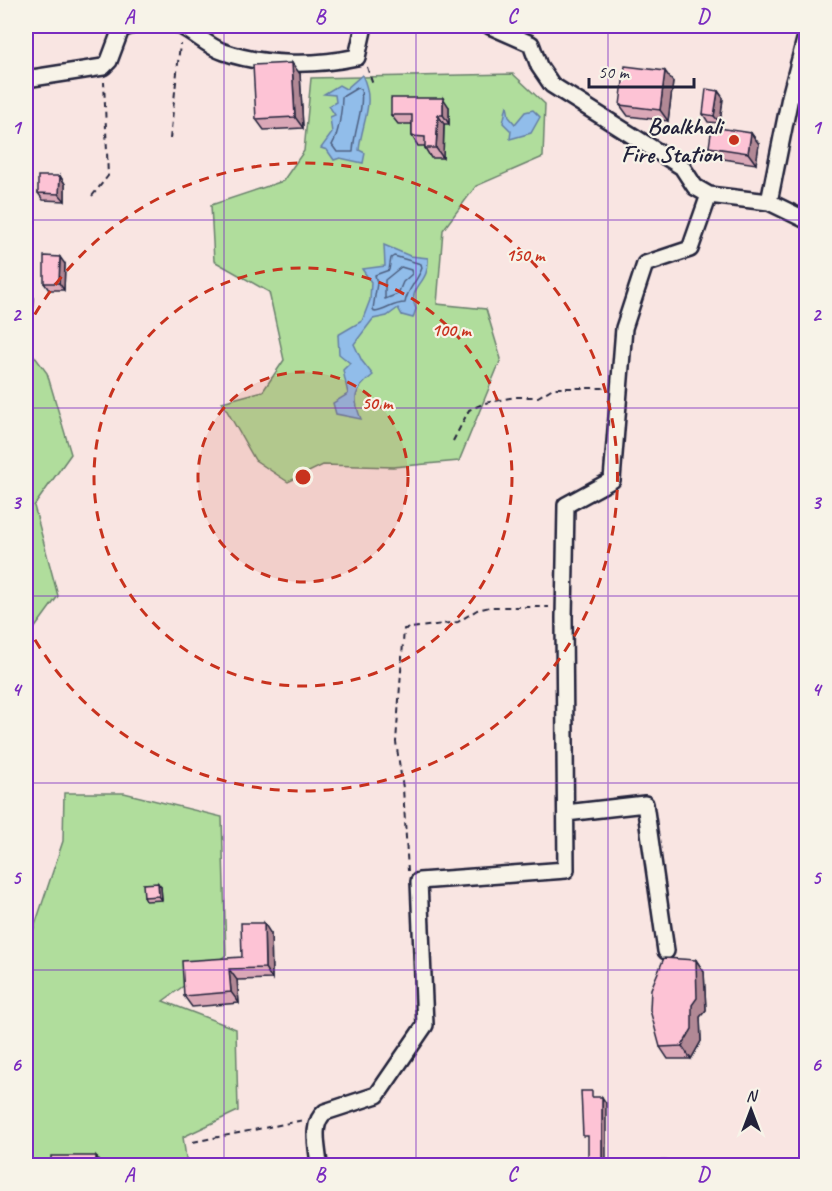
<svg xmlns="http://www.w3.org/2000/svg" width="832" height="1191" font-family="Caveat,sans-serif">
  <style>
    .green { fill: #b0dd9c; stroke: #69806c; stroke-width: 1.5 }
    .water { fill: #91bdea; stroke: #657fa4; stroke-width: 1.5 }
    .lines { fill: none; stroke-linecap: round; stroke-linejoin: round }
    .shore { stroke: #4e6081; stroke-width: 1.5 }
    .street-casing { stroke: #22223b; stroke-width: 20 }
    .path { stroke: #22223b; stroke-width: 2; stroke-dasharray: 6 4.5; stroke-linecap: butt }
    .street { stroke: #f7f3e8; stroke-width: 15 }
    .wall { fill: #daa8b7; stroke: #22223b; stroke-width: 1.5 }
    .shaded-wall { fill: #b18895; stroke: #22223b; stroke-width: 1.5 }
    .building { fill: #fdc3d5; stroke: #22223b; stroke-width: 1.5 }
    .grid { fill: none; stroke: #7b2cbf; stroke-width: 1.5; stroke-opacity: 0.55 }
    .ring { fill: none; stroke: #c8321e; stroke-width: 3; stroke-dasharray: 10 8 }
    .poi-dot { fill: #c8321e; stroke: #f7f3e8; stroke-width: 2 }
    .labels { text-anchor: middle; stroke-width: 4.5; stroke-linejoin: round; paint-order: stroke }
    .poi-label { font-size: 24px; font-weight: bold; fill: #22223b; stroke: #f7f3e8; text-anchor: end }
    .centre { fill: #c8321e; stroke: #f7f3e8; stroke-width: 3 }
    .ring-label { font-size: 18px; text-anchor: middle; font-weight: bold; fill: #c8321e; stroke: #f7f3e8; stroke-width: 4.5; stroke-linejoin: round; paint-order: stroke }
    .neatline { fill: none; stroke: #7b2cbf; stroke-width: 2 }
    .grid-label { font-size: 20px; text-anchor: middle; font-weight: bold; fill: #7b2cbf }
  </style>
  <rect width="100%" height="100%" fill="#f9e5e2"/>
  <filter id="ink" filterUnits="userSpaceOnUse"><feTurbulence type="fractalNoise" baseFrequency=".0167" numOctaves="2"/><feDisplacementMap in="SourceGraphic" scale="12" xChannelSelector="R" yChannelSelector="G"/><feConvolveMatrix kernelMatrix="1 2 1 2 8 2 1 2 1" color-interpolation-filters="sRGB"/></filter>
  <g filter="url(#ink)">
    <path class="green" d="M513,74L545,104L543,157L476,186L443,230L437,304L486,309L501,359L459,461L393,467L323,465L288,482L255,460L222,402L263,391L284,360L269,292L214,261L211,205L283,181L304,151L311,78Z
      M26,345L47,373L71,454L34,506L58,596L26,640Z
      M64,793H124L222,817L226,955L163,1001L236,1029L238,1111L183,1137L187,1165L26,1166V952L63,841Z"/>
    <path class="water" d="M362,75C376,103 362,121 359,150L365,153L363,163L340,158L334,160L327,150L321,148L332,133L330,117L335,115L329,106L336,102L335,95L324,94L339,85L346,89Z
      M507,105L509,117L515,124L525,112L533,110L540,117L531,133L510,139L511,131L503,123Z
      M384,245L410,256L428,258C430,285 406,286 416,309L413,318L402,315L398,308L387,316L373,319L354,344L362,361L373,375C354,390 352,397 361,419L336,414L333,403L348,394L343,370L350,363L339,354L338,335L362,321L370,300L371,282L362,269L385,266Z"/>
    <g class="lines">
      <path class="shore" d="M357,88L361,89C364,112 354,128 353,152H337L332,145C339,133 342,110 342,97Z
        M394,256L421,264L422,268C417,282 407,289 405,303C393,303 387,310 375,312L373,309L377,283L375,275L389,270L391,258Z
        M401,267L411,270L412,274L403,282L398,294L385,299V280Z"/>
      <g class="street-casing">
        <path id="street" d="M181,26C195,33 209,47 224,52C264,66 316,66 357,57L364,26
          M490,26L531,44L539,66L552,85L682,167L695,187L709,195
          M26,79L103,67L109,61L121,29L130,26
          M769,202L790,97L806,36
          M566,813L645,804L666,951
          M319,1166C318,1148 310,1124 325,1112L377,1095L425,1025L419,881L566,870L564,618L566,505L612,480L624,328L645,264L690,249L709,195L769,202L806,220"/>
      </g>
      <path class="path" d="M367,67L373,85
        M170,139L180,44
        M92,196L108,176L104,82
        M453,441L469,410L485,403L515,397H538L553,388H604
        M408,871L403,788L396,742L404,629L458,622L477,610L490,607H549
        M193,1142L304,1120"/>
      <use href="#street" class="street"/>
    </g>
    <path class="wall" d="M300,74L303,128L264,130L256,119Z
      M673,82L668,121L628,116L620,105Z
      M718,91L723,98L720,123L708,122L703,114Z
      M449,107V124H444L443,158H431L425,148V146H418L412,136V124H398L391,115Z
      M751,133L759,144L756,164L717,158L709,147Z
      M60,176L65,184V201L43,200L38,193Z
      M65,264L64,290H49L44,283Z
      M26,287L34,298L33,312H26Z
      M161,887L162,900L146,901L144,897Z
      M271,934L272,979L237,980L239,1003L192,1007L184,996L242,957Z
      M696,960L704,972L706,1010L700,1017L701,1041L691,1059H668L660,1047Z"/>
    <path class="shaded-wall" d="M292,63L300,74L303,128L295,117Z
      M665,71L673,82L668,121L660,110Z
      M718,91L723,98L720,123L714,116Z
      M443,98L449,107V124L443,115Z
      M438,115L444,124L443,158L436,148Z
      M751,133L759,144L756,164L748,153Z
      M60,176L65,184V201L59,194Z
      M60,257L65,264L64,290L59,283Z
      M27,287L34,298L33,312L26,301Z
      M158,883L161,887L162,900L159,896Z
      M264,923L271,934L272,979L265,968Z
      M696,960L704,972L706,1010L700,1017L701,1041L691,1059L682,1046L692,1005Z
      M229,969L237,980L239,1003L231,992Z
      M602,1097L606,1103V1166H602Z
      M96,1156L103,1166H96Z"/>
    <path class="building" d="M292,63L295,117L256,119L253,65Z
      M625,66L665,71L660,110L620,105Z
      M706,89L718,91L714,116L703,114Z
      M391,98H443V115H438L436,148H425V137L412,136V115H391Z
      M712,127L751,133L748,153L709,147Z
      M38,176H60L59,194L38,193Z
      M44,256L60,257L59,283H44Z
      M158,883L159,896L144,897L143,884Z
      M241,923H264L265,968L229,969L231,992L184,996L182,961L242,957Z
      M664,958L696,960L697,998L692,1005V1029L682,1046L660,1047L650,1010L651,989Z
      M581,1091H592V1097H602V1166H588V1136H583Z
      M51,1156H96V1166H51Z
      M655,1160L690,1162V1166H655Z"/>
  </g>
  <path class="grid" d="M224,26V1166M416,26V1166M608,26V1166M26,220H806M26,408H806M26,596H806M26,783H806M26,970H806"/>
  <circle cx="303" cy="477" r="105" fill="#c8321e" fill-opacity=".12"/>
  <g class="ring">
    <circle cx="303" cy="477" r="105"/>
    <circle cx="303" cy="477" r="209"/>
    <path d="M26 330A314 314 0 1 1 26 624"/>
  </g>
  <circle class="poi-dot" cx="734" cy="140" r="6"/>
  <g class="labels">
    <g class="poi-label">
      <text x="722" y="134">Boalkhali<tspan x="722" dy="28">Fire Station</tspan></text>
    </g>
  </g>
  <circle cx="303" cy="477" r="9" class="centre"/>
  <g class="ring-label">
    <text x="525" y="261">150 m</text>
    <text x="451" y="336">100 m</text>
    <text x="377" y="409">50 m</text>
  </g>
  <rect width="832" height="1191" fill="none" stroke="#f7f3e8" stroke-width="66"/>
  <g transform="translate(751 1110)" stroke="#f7f3e8" stroke-width="4.5" paint-order="stroke">
  <path d="M0-4.5L10 22L0 15L-10 22Z" fill="#22223b"/>
  <text y="-9" font-size="16" font-weight="bold" text-anchor="middle" fill="#22223b">N</text>
  </g>
  <path d="M589 78v9h105v-9" fill="none" stroke="#22223b" stroke-width="3"/>
  <text x="598" y="78" font-size="18" fill="#22223b" stroke="#f7f3e8" stroke-width="4.5" paint-order="stroke">50 m</text>
  <rect x="33" y="33" width="766" height="1125" class="neatline"/>
  <g class="grid-label">
    <text x="129" y="23">A</text>
    <text x="320" y="23">B</text>
    <text x="512" y="23">C</text>
    <text x="703" y="23">D</text>
    <text x="16" y="134">1</text>
    <text x="816" y="134">1</text>
    <text x="16" y="321">2</text>
    <text x="816" y="321">2</text>
    <text x="16" y="509">3</text>
    <text x="816" y="509">3</text>
    <text x="16" y="696">4</text>
    <text x="816" y="696">4</text>
    <text x="16" y="884">5</text>
    <text x="816" y="884">5</text>
    <text x="16" y="1071">6</text>
    <text x="816" y="1071">6</text>
    <text x="129" y="1181">A</text>
    <text x="320" y="1181">B</text>
    <text x="512" y="1181">C</text>
    <text x="703" y="1181">D</text>
  </g>
</svg>
